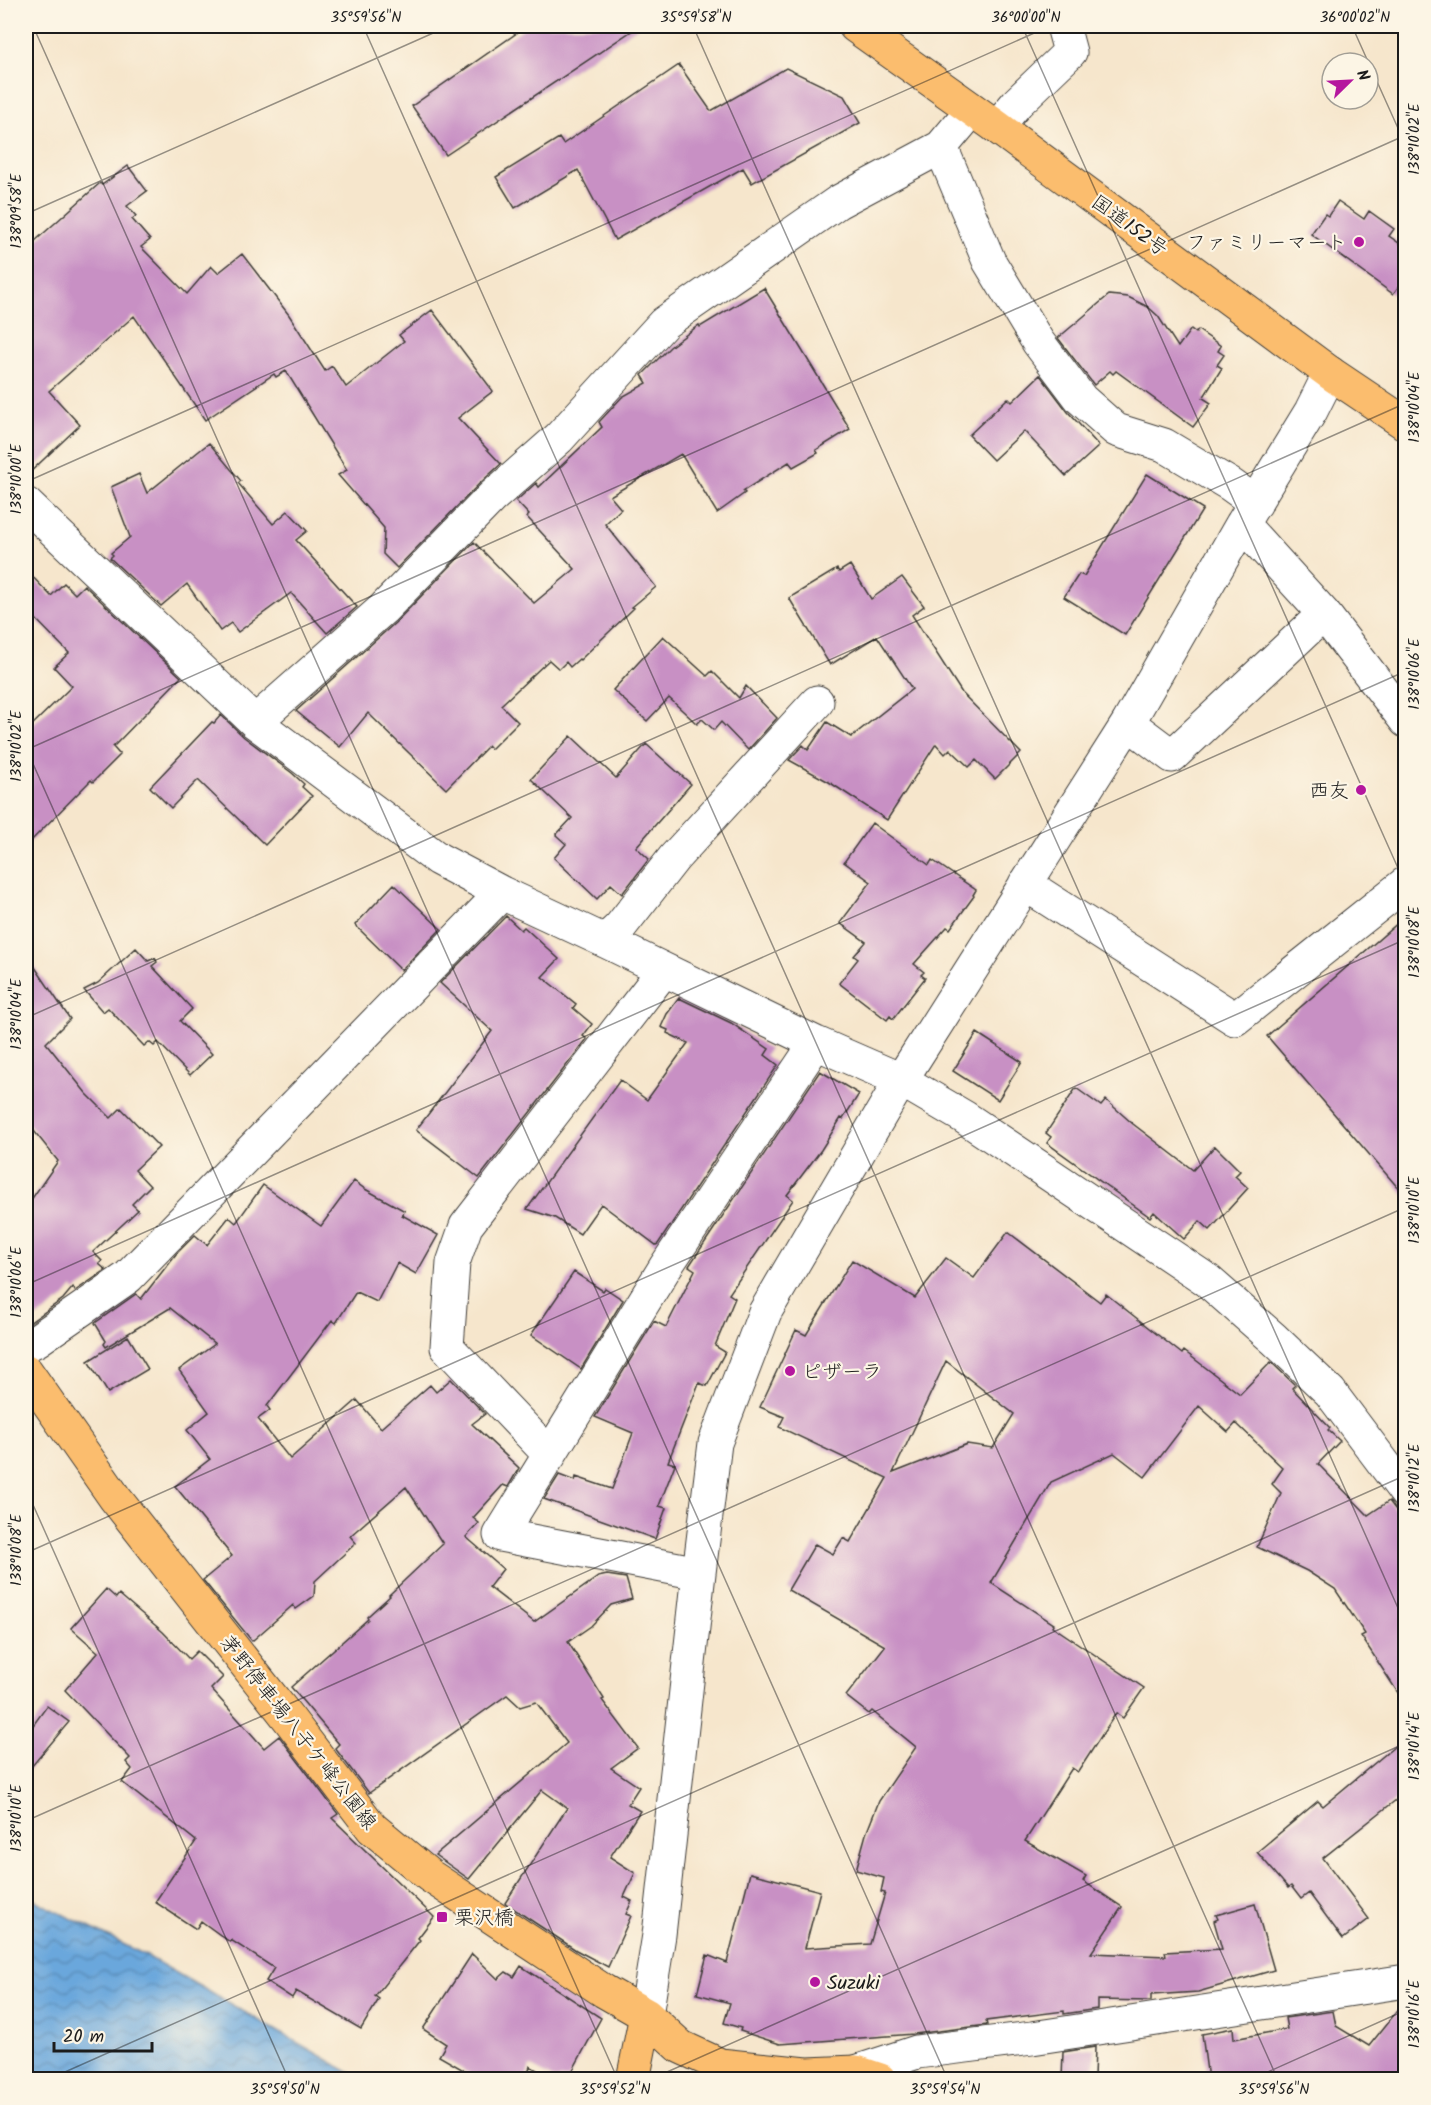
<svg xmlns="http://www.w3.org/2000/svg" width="1431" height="2105" font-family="Kalam,'Klee One',sans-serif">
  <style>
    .water { fill: url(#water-waves); stroke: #43627c; stroke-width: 1.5 }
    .building { fill: #c890c4; fill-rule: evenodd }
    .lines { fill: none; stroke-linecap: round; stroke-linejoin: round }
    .minor-casing { stroke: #3d3a36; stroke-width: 35 }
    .major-casing { stroke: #3d3a36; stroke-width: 35 }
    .highway-casing { stroke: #3d3a36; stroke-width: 35 }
    .minor { stroke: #fff; stroke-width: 33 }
    .major { stroke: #fbbd6e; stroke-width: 33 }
    .highway { stroke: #fbbd6e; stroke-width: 33 }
    .ticks { fill: none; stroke: #1c1c1c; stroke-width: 1.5; stroke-opacity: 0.45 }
    .poi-dot { fill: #b5179e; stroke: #fcf5e5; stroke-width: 2 }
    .labels { text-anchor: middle; stroke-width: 4.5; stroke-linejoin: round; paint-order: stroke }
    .street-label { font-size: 20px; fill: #1c1c1c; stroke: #fcf5e5 }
    .poi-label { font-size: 20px; fill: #1c1c1c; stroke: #fcf5e5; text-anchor: start }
    .neatline { fill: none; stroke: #1c1c1c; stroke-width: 2 }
    .ticks-label { font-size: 15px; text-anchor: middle; fill: #1c1c1c }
  </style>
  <defs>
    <pattern id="water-waves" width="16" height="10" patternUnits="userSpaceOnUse" patternTransform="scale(1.5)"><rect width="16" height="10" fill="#6aa7dc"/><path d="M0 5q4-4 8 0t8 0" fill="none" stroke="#5687b2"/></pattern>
  </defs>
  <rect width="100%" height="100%" fill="#fcf5e5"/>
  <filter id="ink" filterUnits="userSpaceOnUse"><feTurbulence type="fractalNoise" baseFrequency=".0167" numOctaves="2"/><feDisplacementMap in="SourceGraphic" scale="12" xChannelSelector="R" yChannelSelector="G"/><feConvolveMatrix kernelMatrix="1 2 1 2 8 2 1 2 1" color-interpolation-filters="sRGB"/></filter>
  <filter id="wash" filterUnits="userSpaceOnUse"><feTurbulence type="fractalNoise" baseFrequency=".008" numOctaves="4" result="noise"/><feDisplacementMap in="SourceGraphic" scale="24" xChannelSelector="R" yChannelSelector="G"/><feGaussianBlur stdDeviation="1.35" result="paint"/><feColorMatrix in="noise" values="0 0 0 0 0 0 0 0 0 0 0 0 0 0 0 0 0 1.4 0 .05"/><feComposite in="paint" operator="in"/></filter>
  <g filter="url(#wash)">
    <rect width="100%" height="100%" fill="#f6e6cc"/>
    <path class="water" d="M26,1896L145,1955L361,2079H27Z"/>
    <g id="blocks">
      <path class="building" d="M527,26H639L446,155L412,106Z
        M679,65L711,111L786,68L844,96L860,123L752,183L743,168L615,240L578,170L515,208L496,177L559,138L563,144Z
        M128,166L147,191L127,206L136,216L132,219L150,240L141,247L187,294L211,266L218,273L242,254L289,315L325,371L332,366L346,387L404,341L399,335L432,310L493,391L458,418L501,464L479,484L397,568L383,554L384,528L338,475L347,470L286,371L276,377L274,374L205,420L134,316L49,391L80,425L26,476V249L100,183L102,185Z
        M1338,201L1364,219L1369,211L1394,229L1389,236L1406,248V277L1393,294L1311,234L1325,214L1328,216Z
        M764,288L850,429L816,450L818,453L793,467L789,462L743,491L745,493L717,513L681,454L610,496L621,509L605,524L656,587L632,607L634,608L580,660L579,659L570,667L566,662L559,669L549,660L501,705L518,722L491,749L488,746L446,789L368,713L340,747L296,711L395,623L474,542L534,603L575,569L527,517L529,515L516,501L536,483L539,487L602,427L599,422L622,397L647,383L642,375L670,347L699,325L700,327Z
        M1109,295L1128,297L1148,307L1158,316L1178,347L1191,329L1196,333L1198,330L1221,346L1218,351L1224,355L1217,365L1222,368L1203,398L1211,403L1193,427L1116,371L1113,374L1110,371L1094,385L1058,338Z
        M1040,375L1068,412L1099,446L1066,476L1024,431L993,460L969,435L1008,398L1012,402Z
        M209,443L241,481L238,483L273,524L288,511L307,531L296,540L357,607L327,633L291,593L238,632L231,623L220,631L187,584L161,606L110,558L113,555L111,553L130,537L111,487L139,474L147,493Z
        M1147,474L1203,509L1125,635L1064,597L1079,574L1084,576Z
        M850,565L871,599L902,577L924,606L912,615L962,693L1021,753L995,779L976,760L969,767L950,749L945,754L936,744L887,820L829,782L789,760L803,745L808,750L827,722L851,737L912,689L877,636L830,665L789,598L837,569L839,572Z
        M26,570L51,596L64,583L75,594L84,585L181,677L113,747L120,755L93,782L91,780L26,846V731L72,686L54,667L69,653L26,609Z
        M663,636L707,676L712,671L739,698L746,686L777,718L748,750L721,722L714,730L702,719L697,724L669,698L647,721L613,690Z
        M221,715L244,737L292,773L304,784L302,787L312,796L265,845L198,780L171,808L150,787L212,722L214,723Z
        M571,736L616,778L646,744L691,784L636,847L649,859L622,894L611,884L597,899L554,858L566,844L556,835L572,818L531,779Z
        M872,823L929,865L932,860L976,890L973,895L974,896L950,929L947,927L914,964L924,972L921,975L925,978L893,1019L890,1016L887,1020L839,983L858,959L854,956L866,942L840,923L871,882L844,862Z
        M394,884L441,929L401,970L355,925Z
        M506,916L521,930L524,927L559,959L542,977L576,1004L573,1008L592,1024L583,1036L587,1039L479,1178L416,1130L492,1031L440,983Z
        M1406,916V1197L1267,1036Z
        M136,948L148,961L155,958L157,962L152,966L192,1009L180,1021L212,1054L190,1075L158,1042L154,1046L149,1042L144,1046L108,1008L103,1012L84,990L98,983Z
        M26,954L70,1019L46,1043L86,1093L111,1118L121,1108L159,1147L135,1170L150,1186L132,1204L138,1210L93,1252L102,1261L99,1264L106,1270L75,1291L73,1287L63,1299L26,1325V1207L58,1161L26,1121Z
        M679,998L731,1023L769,1049L765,1055L778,1065L658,1244L656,1245L601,1204L580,1234L555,1218L527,1209L620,1080L647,1100L688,1043L667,1033L668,1030L661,1027L667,1014Z
        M977,1033L1022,1062L998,1100L953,1071Z
        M820,1071L859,1094L843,1119L841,1118L821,1150L787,1195L793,1200L729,1294L735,1298L715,1346L725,1352L707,1386L699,1383L668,1462L675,1464L659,1506L666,1508L655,1539L544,1499L559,1475L575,1481L576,1477L612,1489L633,1433L595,1417L654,1321L666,1327L695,1270L689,1266Z
        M1076,1088L1101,1106L1106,1100L1133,1124L1193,1170L1215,1146L1240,1171L1235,1176L1248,1188L1210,1230L1200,1221L1184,1239L1154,1212L1150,1217L1047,1143L1051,1137L1046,1133Z
        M354,1181L365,1189L405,1211L402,1215L438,1235L416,1274L397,1263L377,1302L356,1292L336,1323L332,1320L267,1406L270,1410L258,1419L290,1459L357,1400L381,1428L430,1385L436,1392L451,1379L485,1414L472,1424L519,1468L508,1487L503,1485L473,1518L479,1523L466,1537L503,1569L489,1587L534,1622L598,1577L607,1575L626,1578L632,1599L611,1605L591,1626L568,1642L604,1699L602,1700L638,1748L611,1768L639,1787L628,1804L640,1811L610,1857L635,1873L624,1897L632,1901L626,1914L631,1916L608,1967L576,1950L505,1903L567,1808L542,1790L469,1879L435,1855L567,1743L536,1702L520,1707L507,1695L369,1793L335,1748L339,1744L291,1687L368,1619L367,1617L390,1596L389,1595L443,1544L406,1487L350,1536L356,1543L315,1581L314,1596L296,1609L293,1605L252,1641L203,1580L232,1556L175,1486L210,1459L187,1430L209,1412L179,1370L215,1344L170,1308L106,1347L104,1344L106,1341L95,1323L136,1294L141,1299L176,1254L195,1235L207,1245L229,1217L236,1223L263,1185L321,1226Z
        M1008,1232L1100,1302L1106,1294L1182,1354L1184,1351L1240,1394L1271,1362L1295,1385L1292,1388L1330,1428L1328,1430L1340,1441L1318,1464L1368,1515L1389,1501L1406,1523V1705L1361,1636L1365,1634L1335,1589L1307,1571L1257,1547L1281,1493L1272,1484L1283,1468L1236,1423L1228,1432L1199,1406L1145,1477L1114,1453L1051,1482L991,1583L1054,1624L1052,1626L1144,1688L1123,1718L1116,1713L1078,1772L1072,1768L1025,1841L1086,1876L1083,1881L1122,1907L1091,1953L1166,1956L1165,1952L1222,1949L1214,1921L1218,1919L1216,1915L1255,1904L1274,1970L1198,1992L1151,1995V2001L1097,2000V2009L1064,2014V2011L986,2021L987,2025L914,2034L780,2044L740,2031L741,2028L724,2023L730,2003L697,1994L707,1955L727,1963L750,1873L820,1891L805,1948L870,1944L885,1893L881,1892L884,1878L856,1870L866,1834L879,1801L916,1747L872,1711L869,1714L846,1696L885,1646L788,1590L815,1544L833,1554L843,1538L850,1542L887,1478L779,1427L784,1417L760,1407L796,1330L806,1335L852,1260L915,1298L946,1258L974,1278ZM946,1361L1014,1414L993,1448L967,1444L893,1473Z
        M574,1272L603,1291L605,1288L623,1300L581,1369L531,1335Z
        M128,1336L148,1369L108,1393L88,1361Z
        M106,1589L116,1598L119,1594L163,1632L189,1659L197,1651L223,1677L211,1689L264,1748L279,1736L338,1814L332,1818L434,1917L418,1938L420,1940L375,1996L379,1999L361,2029L296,1991L292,1998L266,1981L274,1968L231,1940L230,1942L201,1921L196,1929L155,1902L196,1841L122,1782L132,1769L126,1762L130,1758L65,1690L98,1652L71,1628Z
        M47,1706L69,1722L26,1773V1735Z
        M1406,1737V1792L1323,1858L1369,1919L1343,1939L1309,1893L1301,1899L1291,1886L1288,1888L1257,1852L1318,1801L1323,1806Z
        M472,1954L498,1979L506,1972L514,1977L521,1966L601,2018L568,2079H553L530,2066L526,2079H479L439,2056L446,2044L423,2029Z
        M1406,2000V2079H1208L1202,2034L1233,2028L1234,2039L1287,2029L1285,2018L1333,2011L1336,2026L1369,2046Z
        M1095,2047L1094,2079H1062L1063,2052Z"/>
    </g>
  </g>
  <g filter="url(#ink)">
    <use href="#blocks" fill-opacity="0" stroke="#3d3a36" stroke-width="1.5"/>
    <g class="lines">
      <g class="minor-casing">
        <path id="minor" d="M997,127L1017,103L1070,52L1063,26
          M941,147L989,261L1038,342L1081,399L1116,430L1164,445L1231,485L1256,503
          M26,504L255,722L438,859L502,893L605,941L816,1043L901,1080L964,1117L1207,1280L1274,1339L1330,1392L1406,1493
          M1324,614L1406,721
          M255,722L383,609L492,497L559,438L664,323L838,202L941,147L972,110
          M1128,723L1172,756L1324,614L1242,524
          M1025,884L1235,1019L1406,883
          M605,941L620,927L674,858L817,702
          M26,1345L37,1340L128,1277L502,893
          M550,1455L447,1347L453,1263L466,1226L664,970
          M699,1573L500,1535L666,1266L816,1043
          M646,2015L659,1935L699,1573L715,1443L765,1312L901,1080L1128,723L1242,524L1311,411L1330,373
          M856,2072L917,2052L1032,2038L1406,1981"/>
      </g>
      <g class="major-casing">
        <path id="major" d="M26,1371L115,1498L289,1719L372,1828L430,1876L604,1991L646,2015L681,2047L720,2065L807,2074L856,2072L880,2080
          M633,2080L646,2015"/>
      </g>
      <g class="highway-casing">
        <path id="highway" d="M855,26L997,127L1330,373L1406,424"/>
      </g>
      <use href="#minor" class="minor"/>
      <use href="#major" class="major"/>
      <use href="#highway" class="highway"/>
    </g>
  </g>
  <path class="ticks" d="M33,26L948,2080M363,26L1278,2080M693,26L1406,1626M1022,26L1406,886M1352,26L1406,146M26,214L449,26M26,482L1050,26M26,748L618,2080M26,750L1406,135M26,1018L1406,403M26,1285L1406,671M26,1489L289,2080M26,1553L1406,939M26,1821L1406,1207M47,2080L1406,1475M649,2080L1406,1743M1250,2080L1406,2010"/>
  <g class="poi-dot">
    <circle cx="1359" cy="242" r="6"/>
    <circle cx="1361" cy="790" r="6"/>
    <circle cx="790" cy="1371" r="6"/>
    <rect x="436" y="1911" width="12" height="12" rx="3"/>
    <circle cx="815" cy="1982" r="6"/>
  </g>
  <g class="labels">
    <g class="street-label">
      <text transform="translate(1130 225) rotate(36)" y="7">国道152号</text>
      <text transform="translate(299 1732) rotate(52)" y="7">茅野停車場八子ケ峰公園線</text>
    </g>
    <g class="poi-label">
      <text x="1347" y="249" text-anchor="end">ファミリーマート</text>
      <text x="1349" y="797" text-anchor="end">西友</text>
      <text x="802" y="1378">ピザーラ</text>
      <text x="454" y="1924">栗沢橋</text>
      <text x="827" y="1989">Suzuki</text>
    </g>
  </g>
  <rect width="1431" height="2105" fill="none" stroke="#fcf5e5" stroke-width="66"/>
  <g transform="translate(1350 81) rotate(66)"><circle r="28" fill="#fcf5e5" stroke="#a29e95" stroke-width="1.5"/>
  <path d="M0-4.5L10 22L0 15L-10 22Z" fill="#b5179e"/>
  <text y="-9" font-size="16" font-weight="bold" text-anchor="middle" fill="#1c1c1c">N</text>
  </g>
  <path d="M54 2042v9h98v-9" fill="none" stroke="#1c1c1c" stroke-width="3"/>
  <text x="63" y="2042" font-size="18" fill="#1c1c1c" stroke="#fcf5e5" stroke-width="4.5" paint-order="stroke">20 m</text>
  <rect x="33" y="33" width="1365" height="2039" class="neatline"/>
  <g class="ticks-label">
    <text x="366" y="22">35°59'56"N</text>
    <text x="696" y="22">35°59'58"N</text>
    <text x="1026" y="22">36°00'00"N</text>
    <text x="1355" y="22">36°00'02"N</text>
    <text transform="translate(1414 139) rotate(-90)" y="5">138°10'02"E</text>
    <text transform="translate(16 211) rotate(-90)" y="5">138°09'58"E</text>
    <text transform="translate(1414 407) rotate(-90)" y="5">138°10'04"E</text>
    <text transform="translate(16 479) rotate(-90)" y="5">138°10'00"E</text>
    <text transform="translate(1414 674) rotate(-90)" y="5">138°10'06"E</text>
    <text transform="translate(16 746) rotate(-90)" y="5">138°10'02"E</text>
    <text transform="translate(1414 942) rotate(-90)" y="5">138°10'08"E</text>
    <text transform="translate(16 1014) rotate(-90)" y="5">138°10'04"E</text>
    <text transform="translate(1414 1210) rotate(-90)" y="5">138°10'10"E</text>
    <text transform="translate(16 1282) rotate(-90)" y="5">138°10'06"E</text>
    <text transform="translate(1414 1478) rotate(-90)" y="5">138°10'12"E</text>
    <text transform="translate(16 1550) rotate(-90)" y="5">138°10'08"E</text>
    <text transform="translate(1414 1746) rotate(-90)" y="5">138°10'14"E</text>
    <text transform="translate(16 1818) rotate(-90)" y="5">138°10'10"E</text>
    <text transform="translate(1414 2014) rotate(-90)" y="5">138°10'16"E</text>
    <text x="285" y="2094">35°59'50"N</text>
    <text x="615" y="2094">35°59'52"N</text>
    <text x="945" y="2094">35°59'54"N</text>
    <text x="1274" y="2094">35°59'56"N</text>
  </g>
</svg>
